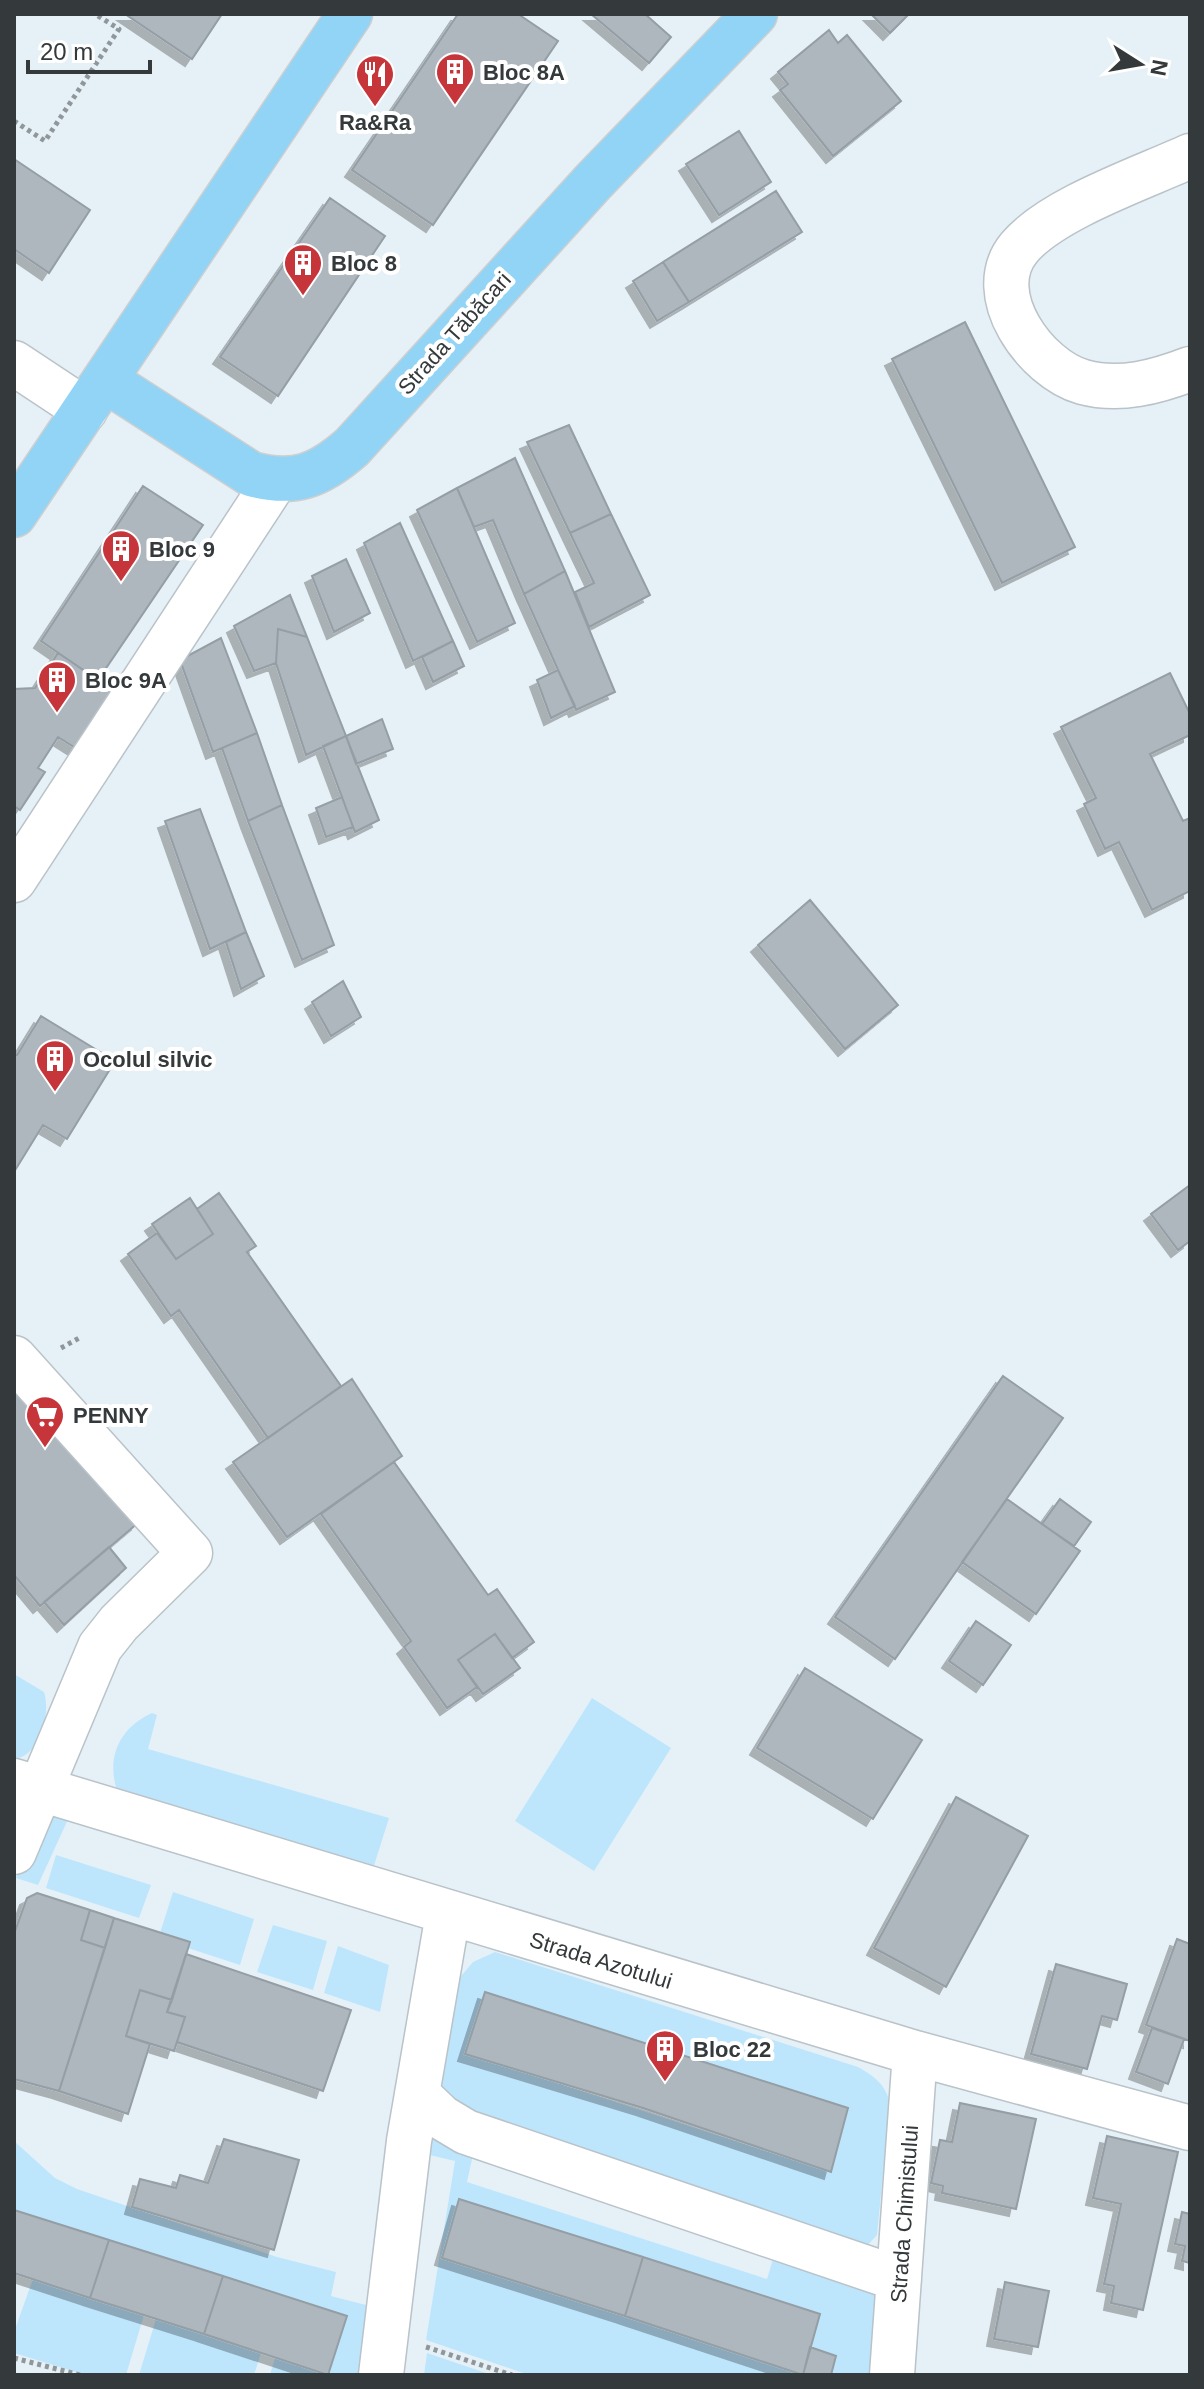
<svg xmlns="http://www.w3.org/2000/svg" width="1204" height="2389" font-family="Helvetica,sans-serif">
  <style>
    .green { fill: #bde6fd; fill-rule: evenodd }
    .building { fill: #adb7bd; stroke: #949ea4; stroke-width: 2; filter: url(#shadow) }
    .lines { fill: none; stroke-linecap: round; stroke-linejoin: round }
    .minor-casing { stroke: #b9c3c9; stroke-width: 47 }
    .major-casing { stroke: #cecfd0; stroke-width: 47 }
    .path { stroke: #8f979b; stroke-width: 5; stroke-dasharray: 4 4; stroke-linecap: butt }
    .minor { stroke: #fff; stroke-width: 44 }
    .major { stroke: #91d4f5; stroke-width: 44 }
    .labels { text-anchor: middle; stroke-width: 8; stroke-linejoin: round; paint-order: stroke }
    .poi-label { font-size: 22px; font-weight: bold; fill: #34393b; stroke: #fff; text-anchor: start }
    .street-label { font-size: 22px; fill: #34393b; stroke: #fff }
  </style>
  <defs>
    <filter id="shadow"><feDropShadow dx="-7" dy="7" stdDeviation="0" flood-color="#0004"/></filter>
  </defs>
  <rect width="100%" height="100%" fill="#e6f1f7"/>
  <path class="green" d="M14,1674L44,1692C51,1713 41,1756 14,1759Z
    M592,1698L671,1748L594,1871L515,1821Z
    M152,1713L157,1715L148,1749L389,1818L372,1872L119,1796C105,1761 117,1729 152,1713Z
    M40,1815H70L38,1885L16,1878Z
    M56,1855L151,1885L139,1918L46,1888Z
    M173,1892L254,1919L240,1965L188,1948L160,1933Z
    M273,1925L327,1941L313,1990L257,1972Z
    M338,1946L389,1965L380,2012L324,1993Z
    M495,1952L858,2067C875,2077 884,2083 890,2102L877,2235L864,2249L464,2119L437,2094L455,1983L473,1962ZM480,2058L847,2108L848,2109L830,2172Z
    M425,2116L474,2150L467,2182L767,2279L776,2249L876,2293L880,2308L874,2375H831L836,2356L810,2347L820,2313L460,2200L443,2258L804,2375H529L426,2340L455,2161L421,2153Z
    M14,2141L55,2178L77,2189L277,2257L336,2272L331,2296L366,2305L359,2375H270L275,2358L328,2375L347,2316L14,2210Z
    M33,2279L144,2315L126,2375H86L14,2353V2332Z
    M156,2319L261,2353L254,2375H139Z
    M427,2353L492,2375H424Z"/>
  <path class="building" d="M125,14H222L192,59Z
    M458,14H518L558,41L433,225L352,170Z
    M591,14H645L671,37L649,63Z
    M871,14H909L890,33Z
    M829,30L838,43L847,35L901,101L833,156L780,90L788,84L778,72Z
    M739,131L771,182L719,215L686,164Z
    M14,159L90,210L49,273L14,249Z
    M776,191L802,232L689,302L663,262Z
    M330,198L385,236L278,396L220,357Z
    M663,262L689,302L657,321L633,281Z
    M965,322L1075,547L1002,583L892,359Z
    M569,425L611,514L570,533L527,442Z
    M515,458L565,571L524,594L493,520L474,527L457,488Z
    M143,486L203,525L98,680L41,641Z
    M457,488L515,623L477,642L417,510Z
    M611,514L650,595L589,627L575,592L594,583L570,533Z
    M400,523L453,641L413,661L364,543Z
    M346,559L370,613L334,632L312,576Z
    M565,571L615,692L576,710L524,594Z
    M290,595L307,637L278,629L276,663L254,671L234,626Z
    M278,629L307,637L346,736L306,755L276,663Z
    M221,638L257,733L213,752L180,660Z
    M453,641L464,666L433,682L422,657Z
    M58,653L115,691L77,749L58,737L38,768L45,772L20,810L14,806V689L35,688Z
    M558,670L575,706L551,718L537,680Z
    M1170,673L1190,714V735L1150,754L1183,821L1190,818V891L1152,910L1119,842L1105,849L1084,804L1096,798L1061,727Z
    M382,719L393,749L356,764L346,736Z
    M257,733L282,805L248,821L222,748Z
    M346,736L379,820L355,832L323,746Z
    M342,797L353,827L326,837L316,808Z
    M282,805L334,945L302,960L248,821Z
    M200,809L246,932L210,949L165,821Z
    M810,900L898,1005L845,1049L758,945Z
    M246,932L264,976L241,989L226,942Z
    M343,981L361,1017L331,1036L312,1002Z
    M41,1016L115,1061L67,1139L43,1125L14,1172V1054L17,1055Z
    M1190,1185V1241L1178,1250L1151,1214Z
    M219,1193L256,1246L247,1252L341,1386L268,1438L179,1310L171,1316L128,1254L157,1233L176,1259L213,1234L197,1209Z
    M190,1198L213,1234L176,1259L152,1224Z
    M14,1374L138,1523L40,1606L14,1575Z
    M1003,1376L1063,1418L895,1659L835,1617Z
    M352,1379L402,1456L287,1537L233,1462Z
    M394,1462L488,1595L497,1589L534,1642L512,1658L495,1634L458,1660L477,1687L447,1708L404,1647L411,1641L321,1514Z
    M1007,1499L1080,1551L1036,1614L962,1562Z
    M1060,1499L1091,1522L1074,1546L1042,1524Z
    M109,1547L126,1568L64,1625L44,1602Z
    M976,1621L1011,1645L983,1685L949,1661Z
    M495,1634L520,1668L483,1694L458,1660Z
    M805,1668L922,1740L873,1819L757,1748Z
    M956,1797L1028,1836L946,1987L874,1948Z
    M37,1893L90,1910L81,1940L105,1948L59,2091L14,2079V1934L27,1898Z
    M90,1910L114,1918L105,1948L81,1940Z
    M114,1918L190,1942L172,2000L140,1990L126,2036L150,2044L128,2114L59,2091Z
    M1177,1939L1190,1944V2041L1146,2025Z
    M186,1954L351,2010L323,2091L177,2042L185,2017L167,2012Z
    M1056,1964L1127,1984L1117,2020L1102,2016L1087,2069L1031,2054Z
    M140,1990L172,2000L167,2012L185,2017L174,2051L126,2036Z
    M485,1992L848,2108L831,2172L643,2108L465,2054Z
    M1152,2028L1184,2039L1168,2084L1136,2072Z
    M960,2103L1036,2119L1016,2209L942,2193L943,2186L931,2183L940,2140L952,2142Z
    M1107,2136L1178,2152L1143,2310L1111,2303L1114,2286L1104,2284L1121,2204L1093,2198Z
    M224,2139L299,2160L274,2250L132,2207L140,2179L176,2188L180,2175L208,2183Z
    M459,2199L643,2257L625,2316L442,2258Z
    M14,2210L109,2240L90,2298L14,2273Z
    M1182,2212L1190,2214V2263L1182,2261L1185,2246L1175,2244Z
    M109,2240L223,2276L204,2334L90,2298Z
    M643,2257L820,2314L803,2375L625,2316Z
    M223,2276L347,2316L328,2375L204,2334Z
    M1005,2282L1049,2291L1038,2347L994,2339Z
    M810,2347L836,2356L831,2375H803Z"/>
  <g class="lines">
    <g class="minor-casing">
      <path id="minor" d="M1190,156C1142,178 1051,209 1019,248C981,294 1036,369 1083,382C1120,392 1156,382 1190,369
        M14,363L85,410
        M14,880L275,481
        M14,1358L190,1553L119,1623L100,1647L14,1852
        M14,1781L915,2053L1190,2128
        M417,2094L441,2117L466,2132L899,2279
        M381,2375L409,2141L448,1914
        M892,2375L915,2053"/>
    </g>
    <g class="major-casing">
      <path id="major" d="M105,380L251,474C294,486 319,476 352,447L593,182L755,14
        M14,515L350,14"/>
    </g>
    <path class="path" d="M14,121L45,141L119,29L95,14
      M61,1348L81,1337
      M426,2347L512,2375
      M14,2358L80,2375"/>
    <use href="#minor" class="minor"/>
    <use href="#major" class="major"/>
  </g>
  <defs>
    <g id="building-pin" transform="scale(2)"><path d="M0 17L-7.5 6A9.5 9.5 0 1 1 7.5 6Z" fill="#c5353a" stroke="#fff"/><path d="M-4-6H4V6H1V3H-1V6H-4ZM-2.5-4.3h1.7v1.8h-1.7ZM.8-4.3h1.7v1.8H.8ZM-2.5-1h1.7V.8h-1.7ZM.8-1h1.7V.8H.8Z" fill="#fff"/></g>
    <g id="restaurant-pin" transform="scale(2)"><path d="M0 17L-7.5 6A9.5 9.5 0 1 1 7.5 6Z" fill="#c5353a" stroke="#fff"/><path d="M-5-6h1v4h1v-4h1v4h1v-4h1v5L-1.5 .5V6h-2V.5L-5-1ZM5-6V6H3V1.5H1.5Q1.5-4 5-6Z" fill="#fff"/></g>
    <g id="supermarket-pin" transform="scale(2)"><path d="M0 17L-7.5 6A9.5 9.5 0 1 1 7.5 6Z" fill="#c5353a" stroke="#fff"/><path d="M-6-5.5h2.5l.6 2H6L4.5 2H-2.5L-4.4-4H-6ZM-1.5 3.2a1.3 1.3 0 1 0 .1 0ZM3 3.2a1.3 1.3 0 1 0 .1 0Z" fill="#fff"/></g>
  </defs>
  <g fill-rule="evenodd">
    <use href="#building-pin" x="455" y="72"/>
    <use href="#restaurant-pin" x="375" y="74"/>
    <use href="#building-pin" x="303" y="263"/>
    <use href="#building-pin" x="121" y="549"/>
    <use href="#building-pin" x="57" y="680"/>
    <use href="#building-pin" x="55" y="1059"/>
    <use href="#supermarket-pin" x="45" y="1415"/>
    <use href="#building-pin" x="665" y="2049"/>
  </g>
  <g class="labels">
    <g class="poi-label">
      <text x="483" y="80">Bloc 8A</text>
      <text x="375" y="130" text-anchor="middle">Ra&amp;Ra</text>
      <text x="331" y="271">Bloc 8</text>
      <text x="149" y="557">Bloc 9</text>
      <text x="85" y="688">Bloc 9A</text>
      <text x="83" y="1067">Ocolul silvic</text>
      <text x="73" y="1423">PENNY</text>
      <text x="693" y="2057">Bloc 22</text>
    </g>
    <g class="street-label">
      <text transform="translate(454 333) rotate(-48)" y="8">Strada Tăbăcari</text>
      <text transform="translate(601 1960) rotate(17)" y="8">Strada Azotului</text>
      <text transform="translate(904 2214) rotate(-86)" y="8">Strada Chimistului</text>
    </g>
  </g>
  <rect width="1204" height="2389" fill="none" stroke="#34393b" stroke-width="32"/>
  <g transform="translate(1140 64) rotate(101)" stroke="#ffffff" stroke-width="6" paint-order="stroke">
  <path d="M0-6L14 30L0 20L-14 30Z" fill="#34393b"/>
  <text y="-12" font-size="22" font-weight="bold" text-anchor="middle" fill="#34393b">N</text>
  </g>
  <path d="M28 60v12h122v-12" fill="none" stroke="#34393b" stroke-width="4"/>
  <text x="40" y="60" font-size="24" fill="#34393b" stroke="#ffffff" stroke-width="6" paint-order="stroke">20 m</text>
</svg>
